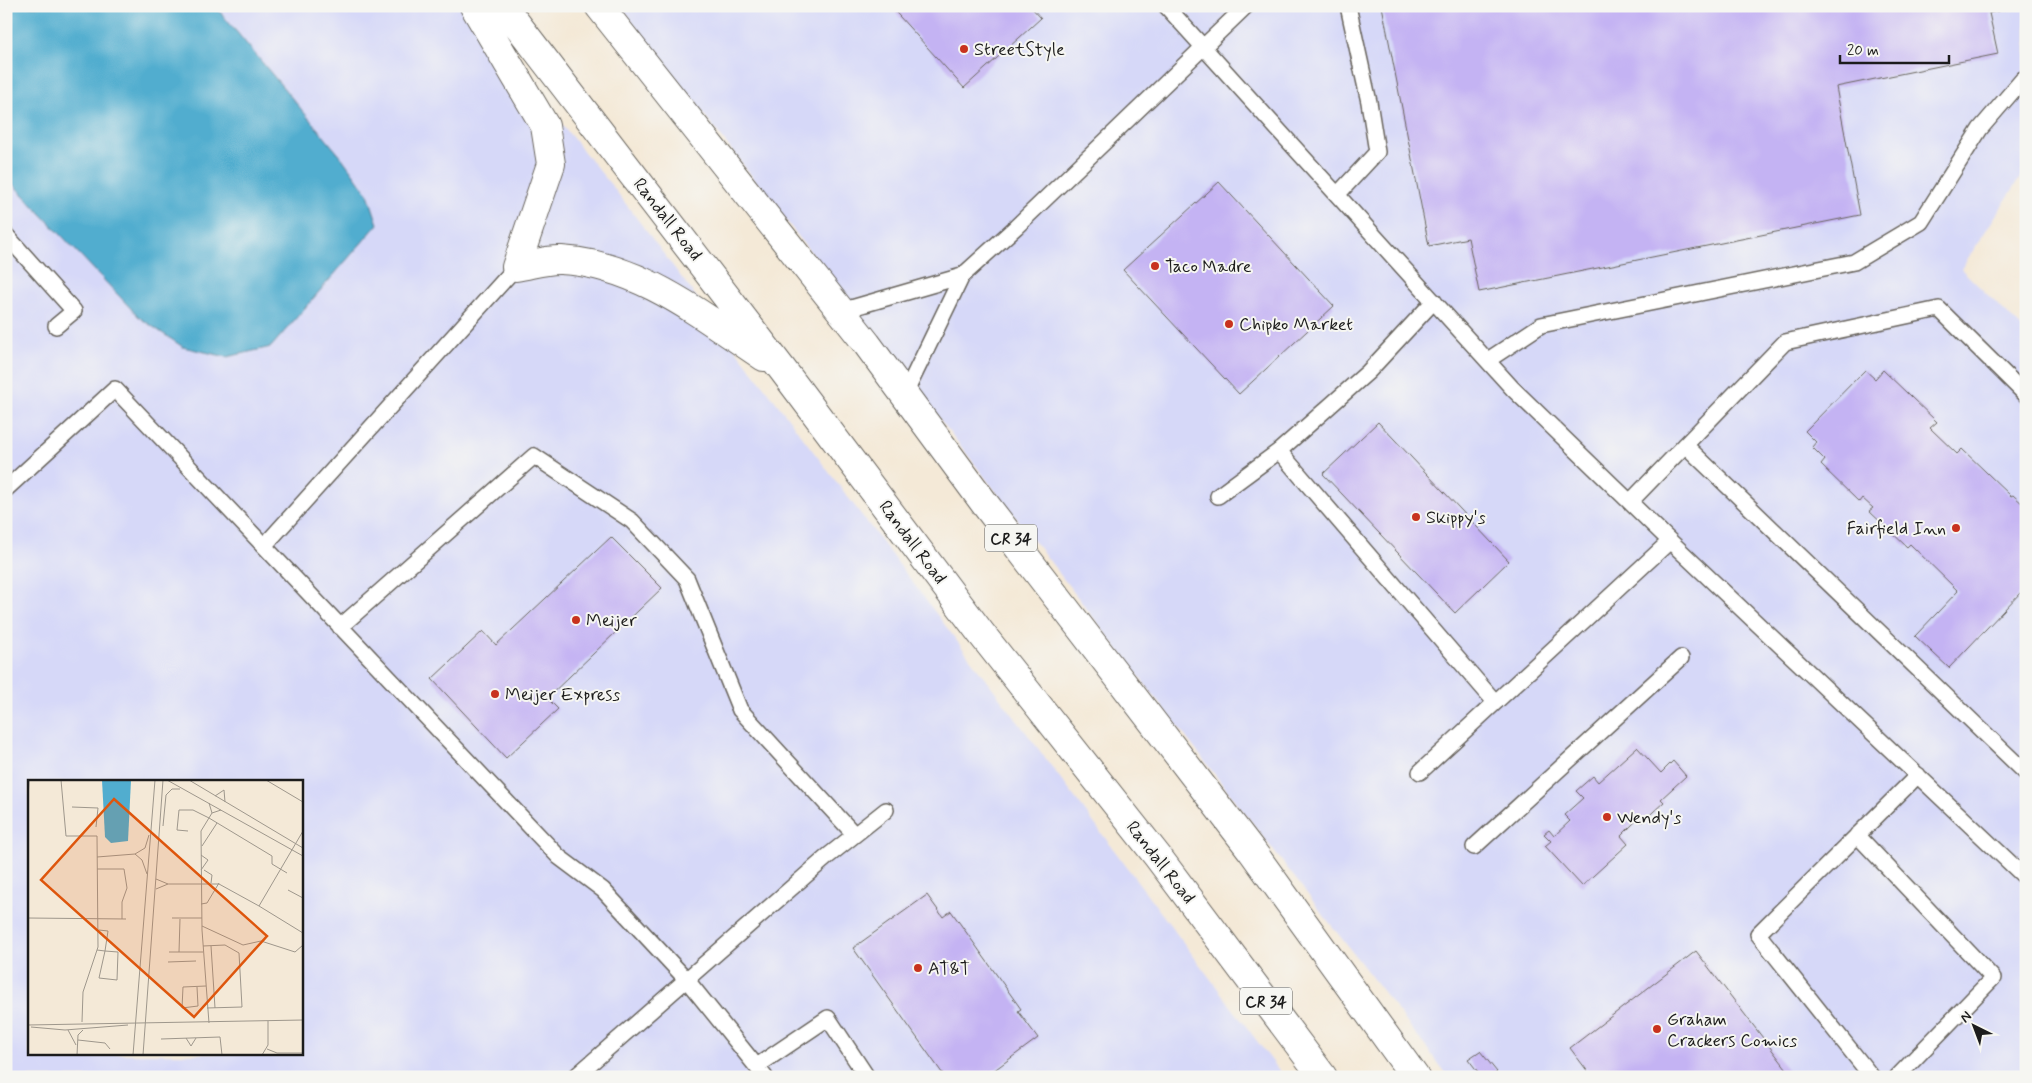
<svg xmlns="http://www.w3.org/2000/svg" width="2032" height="1083" font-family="Mynerve,sans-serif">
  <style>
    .built { fill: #d6d8f8; fill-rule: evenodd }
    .water { fill: #51adcf; stroke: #366476 }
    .building { fill: #c4b3f3 }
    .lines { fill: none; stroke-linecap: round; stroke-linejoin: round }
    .service-casing { stroke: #68645d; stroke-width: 18 }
    .primary-casing { stroke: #68645d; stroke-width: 30 }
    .service { stroke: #fff; stroke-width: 15 }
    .primary { stroke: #fff; stroke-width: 28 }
    .poi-dot { fill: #c8321e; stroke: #f6f6f2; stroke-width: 2 }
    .labels { text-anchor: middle; stroke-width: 4; stroke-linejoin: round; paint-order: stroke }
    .shield { fill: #f6f6f2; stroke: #5d5d5c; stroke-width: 1 }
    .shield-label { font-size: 16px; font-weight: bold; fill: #1c1c1c }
    .poi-label { font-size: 18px; fill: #1c1c1c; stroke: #f6f6f2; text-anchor: start }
    .street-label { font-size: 18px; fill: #1c1c1c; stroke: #f6f6f2 }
    .inset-road { fill: none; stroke: #9e978c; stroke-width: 1 }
    .view { fill: #de560d; fill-opacity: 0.15; stroke: #de560d; stroke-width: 2.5 }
    .inset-edge { fill: none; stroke: #1c1c1c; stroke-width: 2.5 }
  </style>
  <rect width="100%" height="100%" fill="#f6f6f2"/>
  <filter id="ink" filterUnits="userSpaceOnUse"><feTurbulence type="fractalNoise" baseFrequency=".02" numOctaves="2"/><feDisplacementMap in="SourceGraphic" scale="10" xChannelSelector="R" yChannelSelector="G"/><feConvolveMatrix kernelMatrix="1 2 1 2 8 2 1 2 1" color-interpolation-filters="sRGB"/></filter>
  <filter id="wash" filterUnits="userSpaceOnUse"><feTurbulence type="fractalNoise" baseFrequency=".0096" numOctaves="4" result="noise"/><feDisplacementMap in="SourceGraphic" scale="20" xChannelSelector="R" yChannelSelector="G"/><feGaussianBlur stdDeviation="1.12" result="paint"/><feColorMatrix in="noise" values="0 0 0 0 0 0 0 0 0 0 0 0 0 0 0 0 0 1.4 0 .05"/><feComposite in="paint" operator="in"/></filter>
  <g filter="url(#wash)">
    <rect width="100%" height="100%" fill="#f4e9d7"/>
    <path class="built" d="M6,6H465L616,191L1010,711L1284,1077H6ZM29,782H301V1054H29Z
      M620,6H2026V169L1961,269L2026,332V1077H1449Z"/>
    <path class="water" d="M6,6H215L342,158L368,194L378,224L271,347L227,357L183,347L140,318L6,177Z"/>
    <g id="blocks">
      <path class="building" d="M890,6H1030L1041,18L964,88Z
        M1382,6H2017V7L1989,13L1998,54L1836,87L1860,215L1479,292L1468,238L1429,246Z
        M1219,182L1334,306L1239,394L1123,270Z
        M1865,370L1875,379L1883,370L1937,422L1930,428L1957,454L1962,449L2011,496L2013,495L2026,507V595L2022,591L1949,668L1915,636L1958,591L1910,544L1907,547L1869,511L1873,508L1862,498L1859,502L1821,465L1825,460L1812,447L1816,442L1805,431Z
        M1378,422L1509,561L1455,613L1323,474Z
        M611,537L662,588L547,698L558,709L506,758L432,679L483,631L496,645Z
        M1637,747L1661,773L1673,761L1686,776L1661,799L1664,802L1642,822L1637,820L1621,836L1628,844L1582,886L1545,846L1551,841L1544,834L1549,830L1554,836L1570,821L1564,815L1583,798L1576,791L1593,776L1598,782Z
        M927,895L943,917L951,911L1021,1009L1018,1011L1038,1038L985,1077H945L853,948Z
        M1696,951L1793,1077H1592L1570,1048Z
        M1480,1051L1497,1072L1491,1077H1482L1468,1059Z"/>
    </g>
  </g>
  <g filter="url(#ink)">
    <use href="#blocks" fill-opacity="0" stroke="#68645d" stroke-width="1"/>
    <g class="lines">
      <g class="service-casing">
        <path id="service" d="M1166,6L1513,389L1670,541L2026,878
          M1338,194L1377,152L1369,102L1348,6
          M6,235L74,311L56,326
          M962,276L1016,227L1246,6
          M841,311L962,276L905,394
          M1488,360L1541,325L1854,262L1921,222L1980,129L2023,79H2026
          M1685,445L2026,773
          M1279,451L1495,702
          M6,489L115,389L559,857L603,890L686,979L765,1077
          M1218,496L1279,451L1368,372L1434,301
          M1630,502L1785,342L1939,309L2026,395
          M265,545L516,267
          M340,627L534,456L632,521L687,579L740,710L854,834
          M1420,772L1670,541
          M1857,835L1993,978L1897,1077
          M1474,847L1681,658
          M757,1066L828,1018L867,1077
          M575,1077L828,856L886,810
          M1872,1077L1758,934L1918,775"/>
      </g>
      <g class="primary-casing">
        <path id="primary" d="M474,6L545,126L551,164L516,267C530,265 547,259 561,260C639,264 702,316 764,357
          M503,6L782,369L980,632L1158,857L1323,1077
          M599,6L867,344L985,504L1252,851L1415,1077"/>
      </g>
      <use href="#service" class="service"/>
      <use href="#primary" class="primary"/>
    </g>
  </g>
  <g class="poi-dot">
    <circle cx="964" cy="49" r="5"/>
    <circle cx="1155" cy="266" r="5"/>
    <circle cx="1229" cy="324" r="5"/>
    <circle cx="1416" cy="517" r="5"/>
    <circle cx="1956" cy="528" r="5"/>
    <circle cx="576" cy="620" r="5"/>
    <circle cx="495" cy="694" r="5"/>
    <circle cx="1607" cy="817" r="5"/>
    <circle cx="918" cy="968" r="5"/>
    <circle cx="1657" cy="1029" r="5"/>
  </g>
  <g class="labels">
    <g class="shield">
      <rect x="985" y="524.5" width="52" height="27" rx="4"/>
      <rect x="1240" y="987.5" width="52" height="27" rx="4"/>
    </g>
    <g class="shield-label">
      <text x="1011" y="544">CR 34</text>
      <text x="1266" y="1007">CR 34</text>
    </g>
    <g class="poi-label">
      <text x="974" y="55">StreetStyle</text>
      <text x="1165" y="272">Taco Madre</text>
      <text x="1239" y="330">Chipko Market</text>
      <text x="1426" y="523">Skippy's</text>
      <text x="1946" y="534" text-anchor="end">Fairfield Inn</text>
      <text x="586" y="626">Meijer</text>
      <text x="505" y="700">Meijer Express</text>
      <text x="1617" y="823">Wendy's</text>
      <text x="928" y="974">AT&amp;T</text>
      <text x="1667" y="1025">Graham<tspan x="1667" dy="21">Crackers Comics</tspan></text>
    </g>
    <g class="street-label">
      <text transform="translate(668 219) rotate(52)" y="6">Randall Road</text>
      <text transform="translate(913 542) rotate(53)" y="6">Randall Road</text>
      <text transform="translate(1161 862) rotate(52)" y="6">Randall Road</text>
    </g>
  </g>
  <g transform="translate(28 780)">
    <rect width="275" height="275" fill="#f4e9d7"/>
    <path d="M74,0H103L100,61L83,63L77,57Z" fill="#51adcf"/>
    <path class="inset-road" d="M33,0L38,56H69L70,167L55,212L54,242M139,0L275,76M161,0L275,68M238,0L275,22M187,16L196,10L197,22M0,21L1,0M181,23L184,33L193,30M44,27L70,28L68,47M135,46L138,15L144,9H152M160,51L149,50L151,30H165L181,38L244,76V84L259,93M174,66L189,43M69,77L107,74M69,89H96L99,108L94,122V139M173,90L180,80L173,75M176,90L184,95L183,103M119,94L114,80L107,74L117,68L121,55M140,104H191L231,126L275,51M128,109L140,104L128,99M260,110L275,118M173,124L179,123L191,103M231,126L275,153M0,138L98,139M144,138H174M174,146L215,165L233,161L267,172L275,165M175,166L197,165L211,173L214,227L179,228M183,166L187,228M69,170L77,171L90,172L89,200L71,198L77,171L80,151L71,150M141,172H175M151,172L152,139M140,182L168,181M169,207L170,226L154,228L155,207L178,206M181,243L174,150L173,51L184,33M0,245L275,240M3,247L37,250L100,245M40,250L48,265M158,258L163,266L168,258M133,259L192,257L194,275M50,260L77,263L82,269M239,269L249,273H275M49,275L50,255L55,250M105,275L127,0M115,275L135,0M234,275L240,265V241"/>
    <path class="view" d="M86,19L239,156L166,237L13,100Z"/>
    <rect width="275" height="275" class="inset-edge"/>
  </g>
  <rect width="2032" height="1083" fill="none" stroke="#f6f6f2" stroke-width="25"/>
  <g transform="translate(1974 1026) rotate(318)" stroke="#f6f6f2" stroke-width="4" paint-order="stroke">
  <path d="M0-4L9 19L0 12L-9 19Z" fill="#1c1c1c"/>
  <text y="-8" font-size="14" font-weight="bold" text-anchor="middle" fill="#1c1c1c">N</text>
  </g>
  <path d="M1840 55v8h109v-8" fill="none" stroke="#1c1c1c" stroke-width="2.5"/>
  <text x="1847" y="55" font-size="15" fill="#1c1c1c" stroke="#f6f6f2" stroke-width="4" paint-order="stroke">20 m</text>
</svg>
